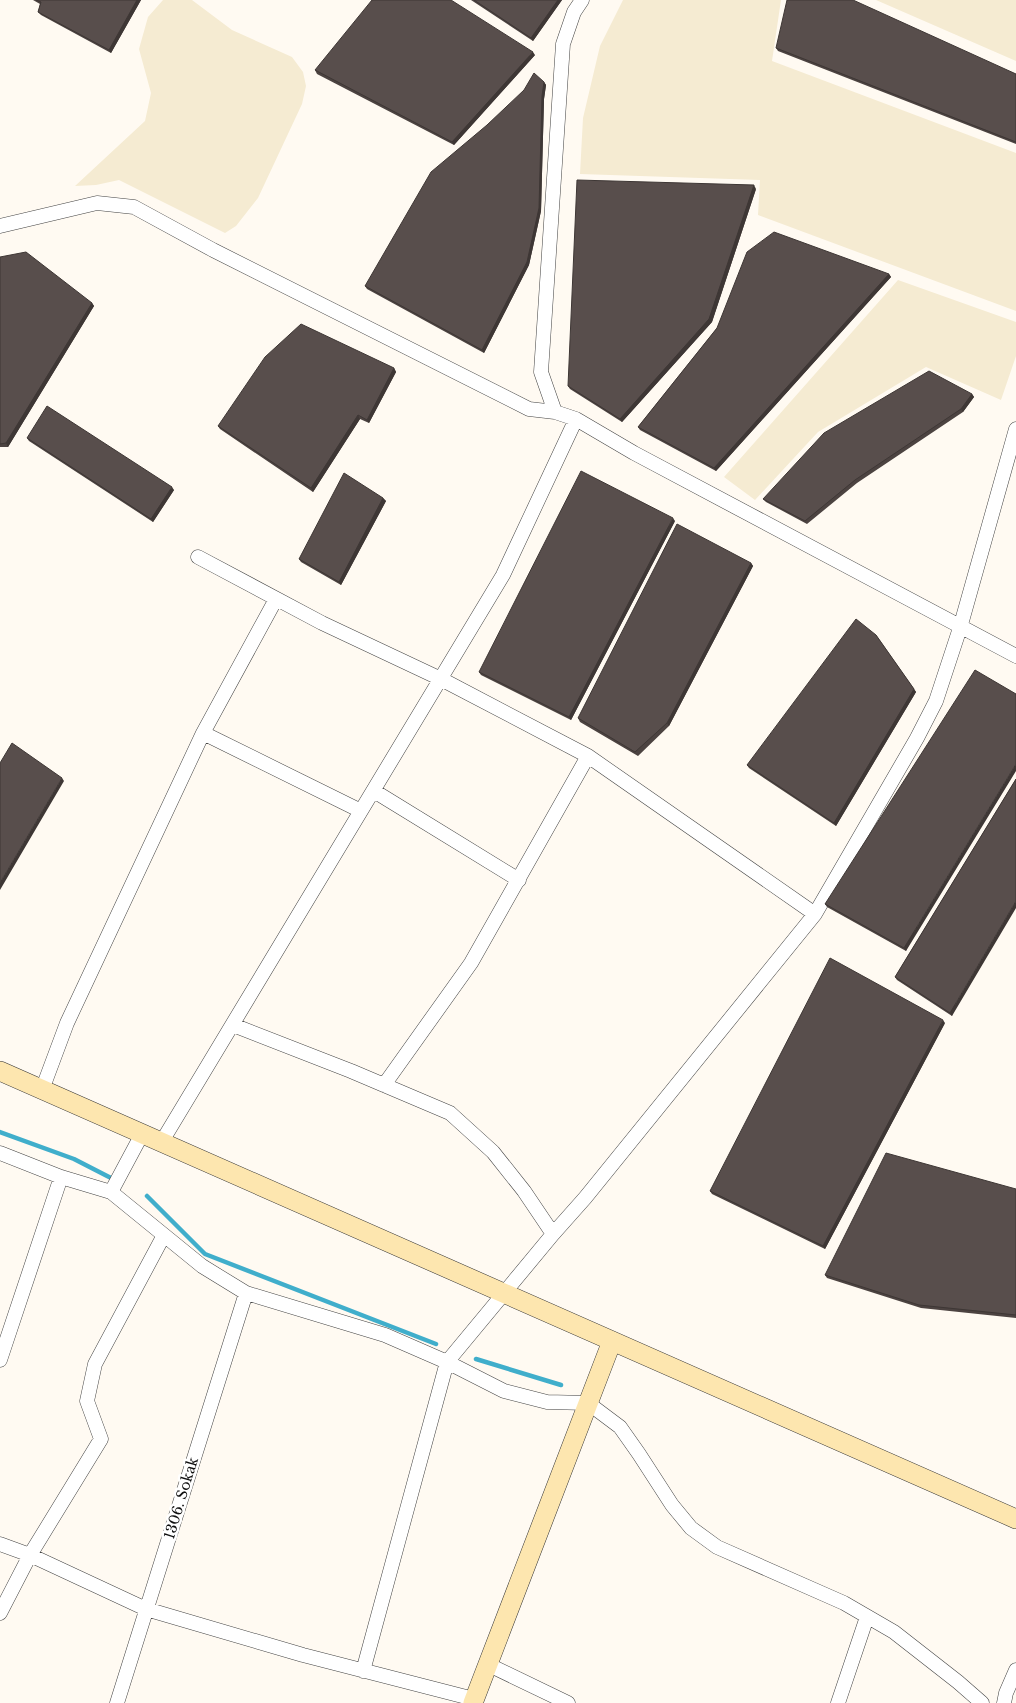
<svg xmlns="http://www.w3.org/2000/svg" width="1016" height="1703" font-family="'Libre Baskerville',serif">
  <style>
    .farmland { fill: #f5ebd2 }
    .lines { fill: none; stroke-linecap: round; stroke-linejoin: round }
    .stream { stroke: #40aecb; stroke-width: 4.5 }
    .street-casing { stroke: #434343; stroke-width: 15 }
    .secondary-casing { stroke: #323232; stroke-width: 20 }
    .street { stroke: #fff; stroke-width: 14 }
    .secondary { stroke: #fde6af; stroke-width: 19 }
    .wall { fill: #4c4341 }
    .shaded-wall { fill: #3e3735 }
    .building { fill: #584e4c; stroke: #3e3735 }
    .labels { text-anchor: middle; stroke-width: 5; stroke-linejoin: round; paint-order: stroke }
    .street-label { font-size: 14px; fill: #101010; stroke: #fff }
  </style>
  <rect width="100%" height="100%" fill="#fffaf2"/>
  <path class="farmland" d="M163,0H192L232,30L292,57L303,72L306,86L302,104L258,198L236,226L225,233L119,180L96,185L75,186L145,121L151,93L139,49L148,17Z
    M623,0H781L772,61L1016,153V311L758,215L760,180L580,174L583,118L600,46Z
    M876,0H1016V61Z
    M898,280L1016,322V356L1001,400L926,367L818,432L755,500L724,477Z"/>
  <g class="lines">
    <path class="stream" d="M0,1132L74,1159L111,1178
      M147,1196L205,1254L436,1344
      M476,1359L561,1385"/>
    <g class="street-casing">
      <path id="street" d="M0,226L97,203L134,207L213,250L529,409L555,412L576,419L634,453L1016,656
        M555,412L541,372L563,44L574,12L582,0
        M198,557L322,623L441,679L588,756L815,914
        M203,733L361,811
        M374,791L519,880
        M233,1025L351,1071L450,1113L493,1152L524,1191L553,1234
        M384,1085L471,963L588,756
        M42,1090L67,1023L203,733L276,599
        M161,1143L503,575L576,419
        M0,1153L61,1177L111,1192L202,1266L246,1293L385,1335L447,1362L504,1391L547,1402L588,1403L620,1427L639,1454L672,1505L691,1528L717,1547L844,1603L894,1632L958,1682L982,1703
        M111,1192L142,1134
        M0,1360L61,1177
        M0,1544L30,1555L146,1609L303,1655L474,1699
        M0,1613L30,1555L101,1439L87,1401L95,1364L164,1235
        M487,1664L568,1703
        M363,1671L447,1362L553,1234L585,1198L815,914L917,738L936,701L960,628L1016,429
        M117,1703L246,1293
        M838,1703L867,1617
        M1004,1703L1006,1693L1016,1670"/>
    </g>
    <g class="secondary-casing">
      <path id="secondary" d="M0,1071L1016,1519
        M473,1703L612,1341"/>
    </g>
    <use href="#street" class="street"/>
    <use href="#secondary" class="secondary"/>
  </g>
  <path class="wall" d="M33,0H141L111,53L41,15L38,12L40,4Z
    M471,0H562L533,41Z
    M776,48L1016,74V144L778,51Z
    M535,55L454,145L317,74L315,70Z
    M544,82L546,85L544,99L541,211L529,265L484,353L367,289L365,286Z
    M756,189L712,322L622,422L570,389L568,386Z
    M0,257L92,303L94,306L8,447H0Z
    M889,274L891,277L716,471L640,430L638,427L717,328Z
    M394,368L396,372L369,423L360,419L313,492L220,429L218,426Z
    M972,394L974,397L963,412L857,483L807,524L766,502L763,499Z
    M27,438L174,490L153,522L29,441Z
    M383,498L386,501L341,585L301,562L299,559Z
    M675,521L571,720L481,675L479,672Z
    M751,563L753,566L669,726L638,756L580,722L578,718Z
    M876,635L916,692L836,826L749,768L747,765Z
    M1016,694L906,951L827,907L825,904Z
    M1016,779L952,1016L897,980L895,977Z
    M945,1023L825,1249L712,1194L710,1191Z
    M1016,1189V1318L921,1308L827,1278L825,1275Z"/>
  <path class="shaded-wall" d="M137,0H141L111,53L109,50Z
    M558,0H562L533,41L531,38Z
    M533,52L535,55L454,145L452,142Z
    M544,82L546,85L544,99L541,211L529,265L484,353L482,350L542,96Z
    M754,185L756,189L712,322L622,422L620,419Z
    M889,274L891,277L716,471L714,468Z
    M92,303L94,306L8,447L6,443Z
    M394,368L396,372L369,423L367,420Z
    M972,394L974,397L963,412L961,409Z
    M358,415L360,419L313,492L311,488Z
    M172,487L174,490L153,522L151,519Z
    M383,498L386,501L341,585L339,582Z
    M673,518L675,521L571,720L569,717Z
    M751,563L753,566L669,726L667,723Z
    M914,689L916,692L836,826L834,823Z
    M1016,764V771L906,951L904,948Z
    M62,778L64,781L0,890V883Z
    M1016,901V908L952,1016L950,1013Z
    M943,1020L945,1023L825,1249L823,1246Z"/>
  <path class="building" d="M36,0H137L109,50L38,12L41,2Z
    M372,0H451L533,52L452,142L315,70Z
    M474,0H558L531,38Z
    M787,0H853L1016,74V142L776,48Z
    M534,73L544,82L542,96L539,208L527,262L482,350L365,286L431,172L487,125L524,90Z
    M577,180L754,185L709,319L620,419L568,386Z
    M774,232L889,274L714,468L638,427L717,328L747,252Z
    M26,252L92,303L6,443L0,444V257Z
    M301,324L394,368L367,420L358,415L311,488L218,426L265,357Z
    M929,371L972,394L961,409L855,480L805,521L763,499L824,433Z
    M47,406L172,487L151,519L27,438Z
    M581,471L673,518L569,717L479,672Z
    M344,473L383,498L339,582L299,559Z
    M677,524L751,563L667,723L635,752L578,718Z
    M856,619L876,635L914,689L834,823L747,765Z
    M975,670L1016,694V764L904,948L825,904Z
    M12,743L62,778L0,883V763Z
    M1016,779V901L950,1013L895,977Z
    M830,958L943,1020L823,1246L710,1191Z
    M886,1153L1016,1189V1315L919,1305L825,1275Z"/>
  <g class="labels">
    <g class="street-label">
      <text transform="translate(181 1498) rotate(-73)" y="5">1306. Sokak</text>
    </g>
  </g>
</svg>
